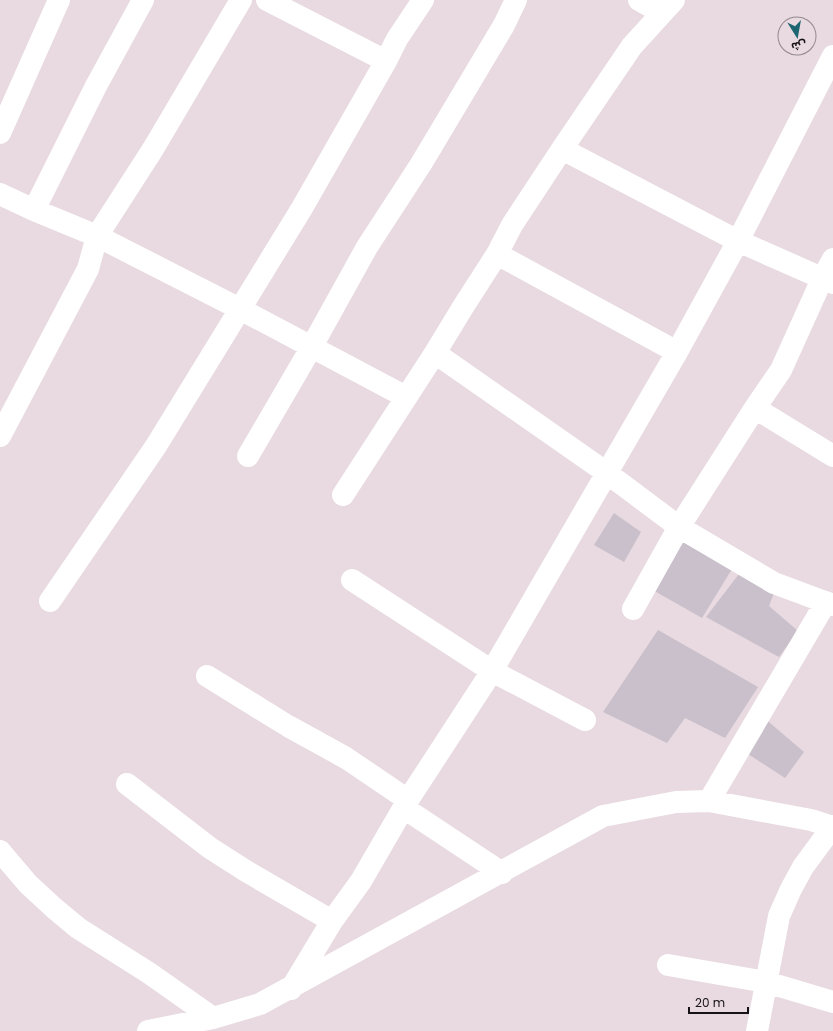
<svg xmlns="http://www.w3.org/2000/svg" width="833" height="1031" font-family="Poppins,'Noto Sans Arabic',sans-serif">
  <style>
    .building { fill: #c9c0cb }
    .lines { fill: none; stroke-linecap: round; stroke-linejoin: round }
    .minor { stroke: #fff; stroke-width: 22 }
  </style>
  <rect width="100%" height="100%" fill="#e8dae0"/>
  <path class="building" d="M614,513L641,532L624,562L594,545Z
    M681,541L732,569L702,618L651,589Z
    M742,570L774,593L769,606L798,631L779,657L706,617Z
    M658,630L758,687L725,738L685,718L667,743L603,712Z
    M763,717L804,752L785,778L748,754Z"/>
  <g class="lines">
    <path class="minor" d="M267,0L386,61
      M639,0L662,13
      M0,133L59,0
      M562,149L738,241L833,283
      M0,194L34,210L97,236L240,309L406,397
      M34,210L96,86L143,0
      M497,254L677,352
      M435,353L607,473L679,527L755,408L781,370L823,277L833,259
      M755,408L833,456
      M0,436L88,269L97,236L153,149L241,0
      M248,456L311,348L367,247L421,164L504,25L516,0
      M343,495L435,353L463,307L497,254L512,225L562,149L632,46L674,0
      M352,580L492,671L585,720
      M50,601L156,446L302,208L386,61L397,39L423,0
      M633,609L679,527L774,583L833,605
      M207,676L288,726L346,758L408,800
      M127,784L210,848L246,871L332,921
      M709,801L826,602
      M404,808L502,873
      M0,851L28,884L54,908L78,928L149,973L213,1018
      M668,965L766,982L833,1002
      M291,989L332,921L361,881L408,800L492,671L677,352L738,241L833,56
      M148,1031L213,1018L260,1004L603,816L676,802L709,801L811,820L833,827
      M757,1031L779,916L791,889L803,867L833,826"/>
  </g>
  <g transform="translate(797 36) rotate(169)"><circle r="19" fill="#e8dae0" stroke="#948a8e"/>
  <path d="M0-3L7 15L0 10L-7 15Z" fill="#1c6672"/>
  <text y="-6" font-size="11" font-weight="bold" text-anchor="middle" fill="#171214">ش</text>
  </g>
  <path d="M689 1007v6h59v-6" fill="none" stroke="#171214" stroke-width="2"/>
  <text x="695" y="1007" font-size="12" fill="#171214" stroke="#e8dae0" stroke-width="3" paint-order="stroke">20 m</text>
</svg>
